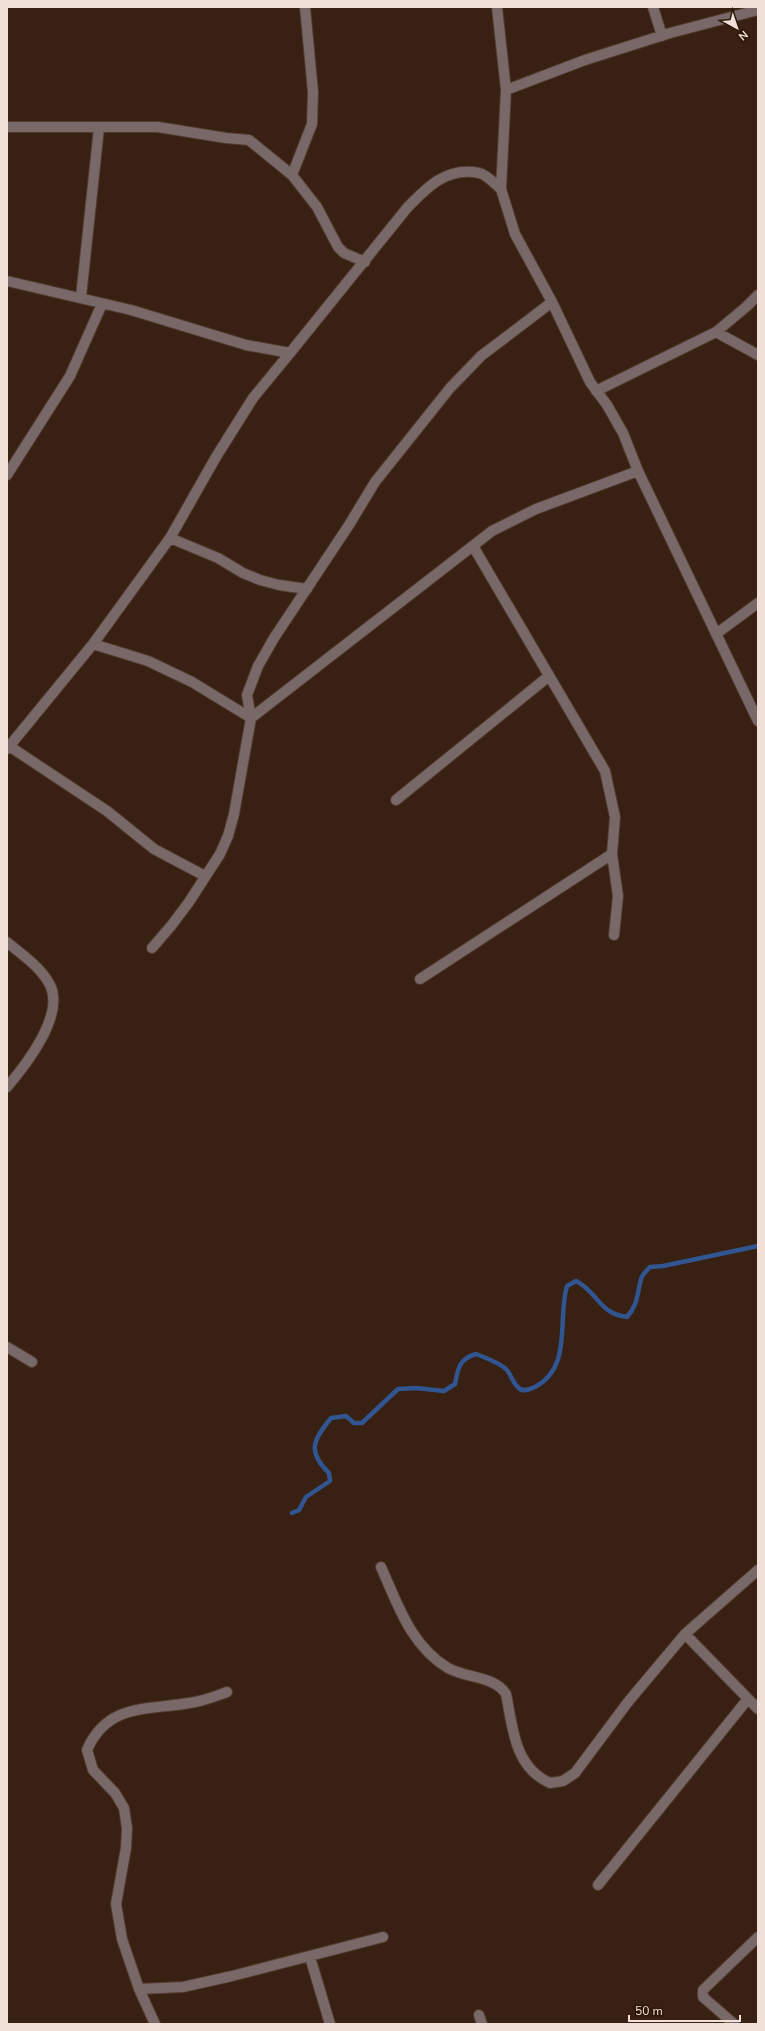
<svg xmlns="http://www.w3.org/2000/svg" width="765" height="2031" font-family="'Nunito Sans',sans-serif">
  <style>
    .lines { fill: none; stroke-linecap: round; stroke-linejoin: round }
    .stream { stroke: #305590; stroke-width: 4.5 }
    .minor-casing { stroke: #523b2e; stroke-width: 12 }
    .minor { stroke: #786868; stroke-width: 10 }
  </style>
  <rect width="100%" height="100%" fill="#382012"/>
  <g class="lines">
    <path class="stream" d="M292,1513L299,1510L306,1497L330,1481L329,1473C306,1451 314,1439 331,1418L346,1416L354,1423H362L398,1389L416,1388L444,1391L455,1384C458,1368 459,1359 476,1354C486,1358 498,1362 506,1369C512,1375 512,1383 520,1389C525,1392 530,1389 535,1387C573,1367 557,1319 567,1286L576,1281C598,1292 599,1314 627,1317C638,1305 637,1294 641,1279C642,1275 647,1270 650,1267L663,1266L758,1246"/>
    <g class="minor-casing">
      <path id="minor" d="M497,7L506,90L501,189L515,234L552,302L590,382L607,405L623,433L638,471L758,721
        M653,7L662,36
        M506,90L585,60L670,33L758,10
        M7,127H158L226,138L249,140L292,175L317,207L338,247L344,253L365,262
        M292,175L312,124L313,92L305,7
        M7,281L131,310L246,345L290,353L407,208C426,188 447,166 479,173C486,174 495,184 501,189
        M81,297L99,128
        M716,332L758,355
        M596,391L716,332L746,307L758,295
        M7,475L70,376L102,304
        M170,538L218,558L243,573L260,580L279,585L307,589
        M473,546L605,771L615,817L612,854L618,896L614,935
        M716,634L758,603
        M93,644L148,661L192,682L251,718L492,531L536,509L638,471
        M9,746L107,811L154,849L205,876
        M7,749L93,644L170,538L216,457L253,398L290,353
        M396,800L549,676
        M7,942C22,955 41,967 50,985C65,1015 26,1065 7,1087
        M152,948L171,926L189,902L220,854L228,836L234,814L251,718L247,695L258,666L274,638L349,525L375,482L450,388L481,356L552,302
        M420,979L612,854
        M7,1347L32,1362
        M381,1567C398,1605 411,1646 448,1668C465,1678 495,1676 506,1694C513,1728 514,1767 550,1783L563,1781L575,1773L628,1702L685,1634L758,1570
        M685,1634L758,1709
        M598,1885L747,1700
        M310,1957L330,2024
        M139,1989L183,1987L232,1976L383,1937
        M479,2015L482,2024
        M155,2024L139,1989L122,1939L116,1904L126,1848L127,1828L124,1808L115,1793L93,1770L87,1750C108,1701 151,1711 195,1702C206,1700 216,1696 227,1692
        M734,2024L703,1997V1990L758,1937"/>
    </g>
    <use href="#minor" class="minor"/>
  </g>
  <rect width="765" height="2031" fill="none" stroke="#f1e0d7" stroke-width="16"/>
  <g transform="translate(737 28) rotate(140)" stroke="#2d1709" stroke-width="3" paint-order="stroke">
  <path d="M0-3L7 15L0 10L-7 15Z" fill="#f1e0d7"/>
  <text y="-6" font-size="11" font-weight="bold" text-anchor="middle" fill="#f1e0d7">N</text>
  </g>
  <path d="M629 2015v6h111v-6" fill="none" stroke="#f1e0d7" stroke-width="2"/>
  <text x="635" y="2015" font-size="12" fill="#f1e0d7" stroke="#2d1709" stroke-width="3" paint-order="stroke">50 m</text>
</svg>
